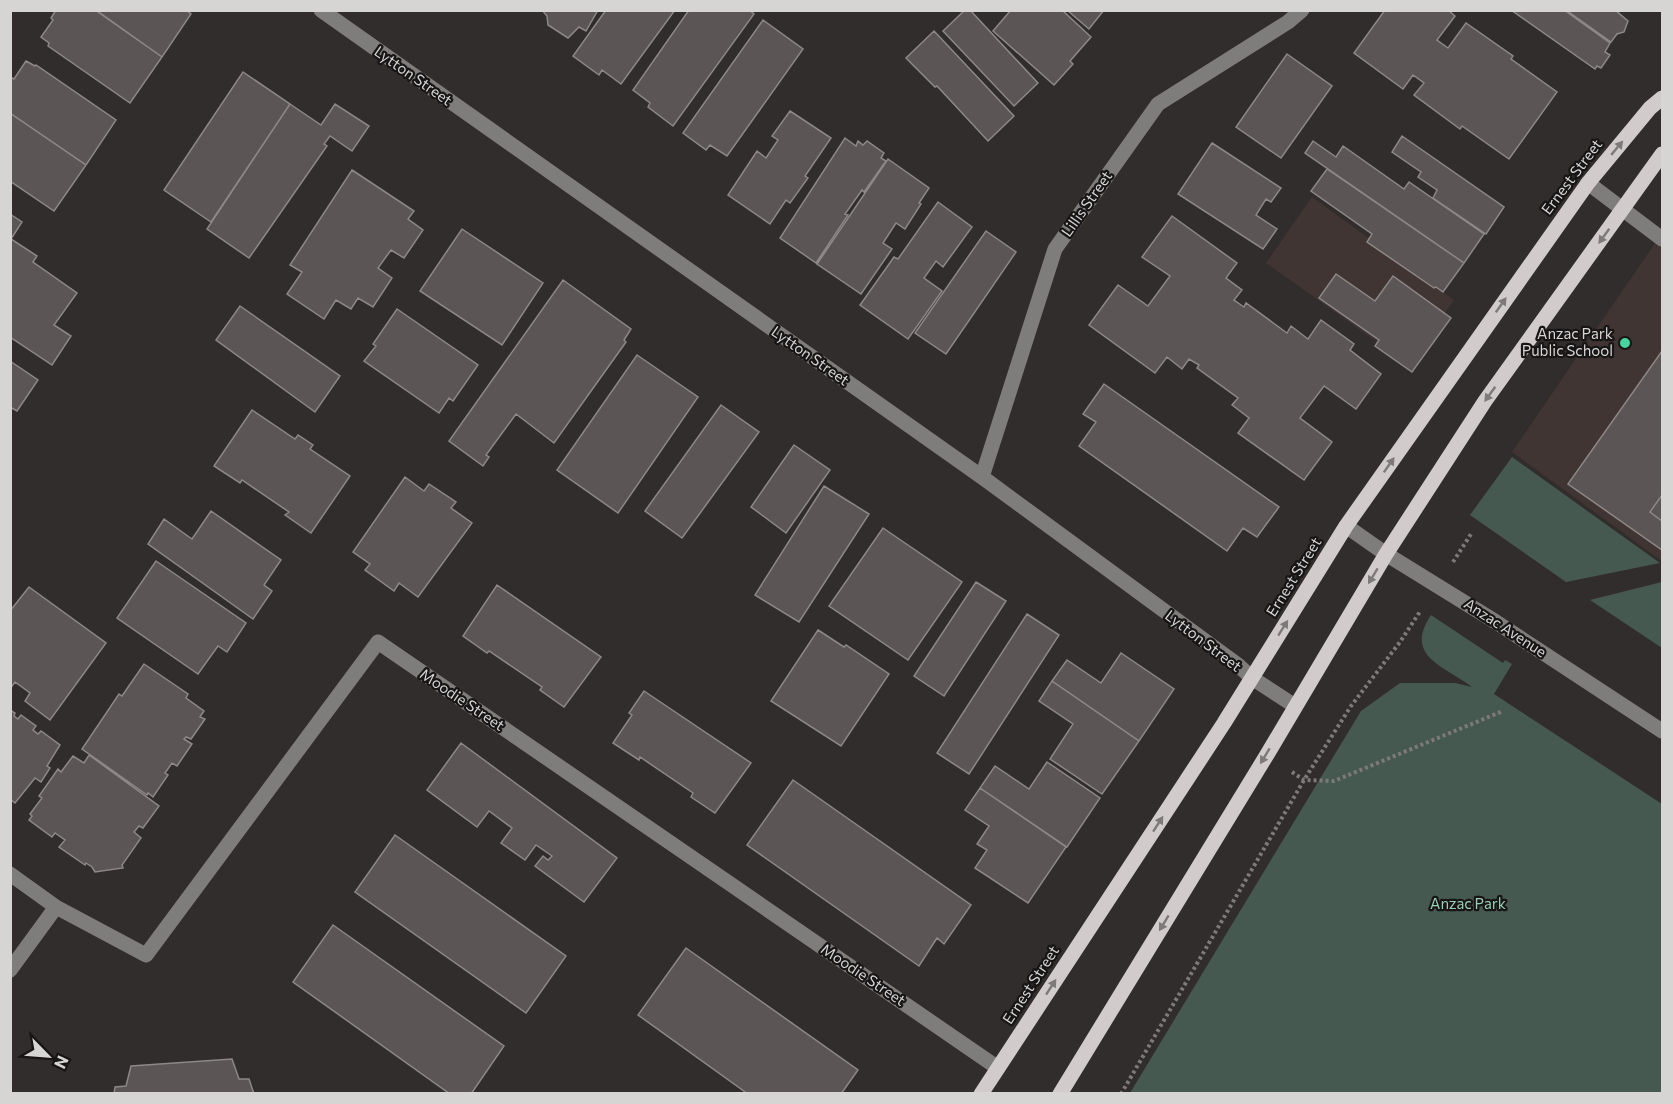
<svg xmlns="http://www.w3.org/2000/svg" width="1673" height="1104" font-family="Commissioner,sans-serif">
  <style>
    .built { fill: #403533 }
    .green { fill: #465950 }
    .building { fill: #5b5655; stroke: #8d8887; stroke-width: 1.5 }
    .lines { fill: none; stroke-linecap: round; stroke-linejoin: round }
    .path { stroke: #7d7a79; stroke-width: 4; stroke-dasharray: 3 3; stroke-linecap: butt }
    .minor { stroke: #7f7d7c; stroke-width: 15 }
    .major { stroke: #d1cccb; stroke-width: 15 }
    .oneway { fill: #7d7a79 }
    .poi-dot { fill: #47d49e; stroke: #171515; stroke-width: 2 }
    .labels { text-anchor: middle; stroke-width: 4.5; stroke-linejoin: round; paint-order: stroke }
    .street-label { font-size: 15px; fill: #d7d4d4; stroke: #171515 }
    .poi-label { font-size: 15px; fill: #d7d4d4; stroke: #171515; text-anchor: end }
    .park-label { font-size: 15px; fill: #97d1b5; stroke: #171515 }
  </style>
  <rect width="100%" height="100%" fill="#312d2c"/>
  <path class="built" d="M1312,197L1454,300L1408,364L1266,263Z
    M1662,233V561L1512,452Z"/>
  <path class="green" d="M1512,457L1660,563L1566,582L1470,515Z
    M1662,582V648L1590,600Z
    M1431,615L1503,663L1505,660L1512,664L1494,694L1662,804V1093H1130L1361,711L1400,683H1455L1472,687C1445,666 1403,657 1431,615Z"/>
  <path class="building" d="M56,10H95L162,57L130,103L48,46L49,43L41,37L53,20L51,18Z
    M96,10H186L191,14L162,57Z
    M542,10H598L586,31L579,27L568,38L548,25L547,16Z
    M606,10H675L621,84L602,70L599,75L573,56Z
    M689,10H749L754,14L673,126L648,107L650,103L633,90Z
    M965,10H970L1038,83L1014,106L943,31Z
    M1011,10H1062L1091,37L1070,61L1073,64L1054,85L993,31Z
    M1067,10H1104L1089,29Z
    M1385,10H1448L1455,16L1437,40L1448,48L1466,23L1513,56L1511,59L1557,92L1509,159L1462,126L1460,129L1414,95L1424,83L1413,75L1403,89L1354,53Z
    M1511,10H1564L1610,43L1605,52L1610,55L1601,68L1597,66L1595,69Z
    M1566,10H1615L1628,21L1624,32L1617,34L1611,42Z
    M763,20L803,49L727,156L710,145L706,150L683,133Z
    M934,31L1014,116L988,141L937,86L935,87L906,58Z
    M1287,54L1332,86L1281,158L1236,127Z
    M26,61L35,66L36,65L116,120L86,165L10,113V77L14,79Z
    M243,72L290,104L211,222L164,190Z
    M290,104L321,125L335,104L369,126L352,151L330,136L324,144L327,146L249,258L207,229Z
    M790,111L831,138L805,176L808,178L790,203L786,200L770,224L728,195L757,151L766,158L778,140L772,136Z
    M10,113L86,165L54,211L10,181Z
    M1402,136L1504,207L1486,234L1433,198L1437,190L1418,177L1421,172L1392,152Z
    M845,138L856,146L858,141L863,145L867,141L884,153L881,158L886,161L864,192L862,190L845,214L848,215L816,263L780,238Z
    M1313,141L1336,157L1343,146L1404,189L1409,182L1484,234L1464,263L1305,153Z
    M1212,143L1281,188L1271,202L1266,199L1256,215L1277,229L1263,249L1178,194Z
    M888,159L929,188L919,203L921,204L905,229L896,223L883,243L892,249L861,294L817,264Z
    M1327,169L1464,263L1443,292L1436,287L1434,288L1367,242L1372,234L1311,191Z
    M352,170L414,211L408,219L423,230L404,258L391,250L378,268L392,278L373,307L358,298L351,309L336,300L324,319L287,294L302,272L290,265Z
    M938,202L972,227L943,267L936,261L924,278L942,291L908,339L860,305L894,257L898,259Z
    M10,214L22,222L11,239L37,256L33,262L77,293L54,325L71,336L52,365L10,337Z
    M1172,216L1237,263L1226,278L1242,290L1234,300L1244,307L1246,303L1287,333L1291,326L1308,339L1321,320L1354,344L1350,350L1381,374L1356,409L1324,386L1300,418L1332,442L1304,480L1238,433L1249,418L1232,405L1238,398L1197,368L1199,365L1189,359L1182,369L1167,357L1155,373L1089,325L1118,285L1148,306L1170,276L1142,257Z
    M462,229L543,283L502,345L420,291Z
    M986,231L1016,252L946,354L915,333Z
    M1336,274L1375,301L1393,276L1451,318L1412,372L1375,346L1379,340L1319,298Z
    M563,280L631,329L624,340L626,342L554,443L516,414L486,455L489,457L483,466L449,441Z
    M240,306L340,376L315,412L216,340Z
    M397,309L478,365L453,401L449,398L439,413L364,361L376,346L373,344Z
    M1662,351V550L1568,484Z
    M637,355L698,397L618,513L557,470Z
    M10,361L38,380L17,411L10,407Z
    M1104,384L1279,507L1257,537L1243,528L1227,551L1079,446L1096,422L1083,414Z
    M721,405L759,432L682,538L645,511Z
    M252,410L295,439L298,435L313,445L310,449L350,476L311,533L285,515L289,512L242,480L240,483L214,466Z
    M794,445L830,470L786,533L751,507Z
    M405,477L424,491L429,484L456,502L451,508L472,523L418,597L399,583L394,591L365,570L370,564L353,552Z
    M824,486L869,514L799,622L755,595Z
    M1662,495V521L1650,512Z
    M211,511L281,560L264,585L272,591L253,619L148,544L164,519L192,539Z
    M883,528L962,582L908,660L829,606Z
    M156,561L246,623L227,652L218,646L198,674L117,618Z
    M976,582L1006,601L944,696L914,676Z
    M497,585L601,657L564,707L540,690L542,687L489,651L487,653L463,636Z
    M29,587L106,643L50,720L25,701L30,693L15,682L10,689V611Z
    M1027,614L1059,635L969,774L937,753Z
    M818,630L844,647L846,645L889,674L841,746L771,701Z
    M1121,653L1174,689L1139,741L1052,681L1067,660L1101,683Z
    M144,664L188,694L186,698L204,711L200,717L205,719L191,739L186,737L184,739L192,744L177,766L172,763L165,773L168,775L153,797L148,793L147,795L82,749L119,694L122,696Z
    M1052,681L1139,741L1102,794L1050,759L1073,724L1039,701Z
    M644,691L751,763L715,813L691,797L693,793L640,757L639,760L613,743L632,715L629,713Z
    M10,710L15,713L14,716L18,719L21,715L36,726L33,730L38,734L41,731L60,745L47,766L50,768L41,782L35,778L15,803L10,799Z
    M461,743L617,858L584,902L535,866L543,856L548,860L552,856L536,845L525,860L501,843L512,828L489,811L477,827L427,790Z
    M89,755L159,806L143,828L139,826L134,832L141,838L122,865L123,868L95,872L92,867L86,863L85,865L59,847L65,840L55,833L52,837L29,820L32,816L30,814L42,798L39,796L58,769L61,772L73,756L84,763Z
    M1047,762L1100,798L1067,847L980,788L995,766L1029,789Z
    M793,780L971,905L944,944L937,938L919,966L747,845Z
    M980,788L1066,847L1028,903L975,868L987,850L977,844L989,826L965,810Z
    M395,835L566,956L526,1013L355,892Z
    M333,925L504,1046L471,1094H450L293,982Z
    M686,948L858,1070L841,1094H748L638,1015Z
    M232,1059L239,1079H249L254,1094H114L115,1087L126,1086L131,1066Z"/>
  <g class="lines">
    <path class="path" d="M1453,562L1471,534
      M1292,772L1304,780L1334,781L1503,711
      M1121,1094L1304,780L1351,706L1400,642L1421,610"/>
    <path class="minor" d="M321,10L982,477L1238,665L1252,678L1295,706
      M1588,183L1662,239
      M982,477L1055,249L1158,104L1288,22L1302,10
      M1346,526L1386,554L1496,622L1662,731
      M10,874L56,907L146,955L378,642L998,1068
      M10,970L56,907"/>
    <path class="major" d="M981,1094L1224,723L1346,526L1588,183L1650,108L1662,98
      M1060,1094L1268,753L1386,554L1485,401L1662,154"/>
  </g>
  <defs><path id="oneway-solid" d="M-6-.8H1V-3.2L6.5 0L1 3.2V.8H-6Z" transform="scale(1.5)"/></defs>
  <g class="oneway">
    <use href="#oneway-solid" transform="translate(1617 148) rotate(-50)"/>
    <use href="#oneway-solid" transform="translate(1604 236) rotate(126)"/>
    <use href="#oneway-solid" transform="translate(1501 305) rotate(-55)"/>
    <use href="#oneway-solid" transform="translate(1490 394) rotate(126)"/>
    <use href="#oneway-solid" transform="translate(1389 465) rotate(-55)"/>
    <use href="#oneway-solid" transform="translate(1373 576) rotate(121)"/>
    <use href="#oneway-solid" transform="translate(1283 628) rotate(-58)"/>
    <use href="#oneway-solid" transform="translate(1265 756) rotate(121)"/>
    <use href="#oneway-solid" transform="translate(1158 824) rotate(-57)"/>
    <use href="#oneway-solid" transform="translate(1164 923) rotate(121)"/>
    <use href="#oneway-solid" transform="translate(1051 987) rotate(-57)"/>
  </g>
  <circle class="poi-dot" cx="1625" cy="343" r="6"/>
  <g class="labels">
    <g class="street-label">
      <text transform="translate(413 76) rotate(35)" y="5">Lytton Street</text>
      <text transform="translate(1572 177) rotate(-53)" y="5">Ernest Street</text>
      <text transform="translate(1087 204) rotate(-55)" y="5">Lillis Street</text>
      <text transform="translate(810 356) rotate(35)" y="5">Lytton Street</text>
      <text transform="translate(1294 577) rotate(-58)" y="5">Ernest Street</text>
      <text transform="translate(1505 628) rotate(33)" y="5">Anzac Avenue</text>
      <text transform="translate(1203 641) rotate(37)" y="5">Lytton Street</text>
      <text transform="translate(462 700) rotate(34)" y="5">Moodie Street</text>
      <text transform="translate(863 975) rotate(34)" y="5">Moodie Street</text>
      <text transform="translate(1031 985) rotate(-57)" y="5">Ernest Street</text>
    </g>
    <g class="poi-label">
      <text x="1613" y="339">Anzac Park<tspan x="1613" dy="17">Public School</tspan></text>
    </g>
    <g class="park-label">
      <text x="1468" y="909">Anzac Park</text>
    </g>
  </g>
  <rect width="1673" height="1104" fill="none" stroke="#d7d4d4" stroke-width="24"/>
  <g transform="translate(48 1056) rotate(115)" stroke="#171515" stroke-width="4.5" paint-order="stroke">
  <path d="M0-4.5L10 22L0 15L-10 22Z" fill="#d7d4d4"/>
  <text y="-9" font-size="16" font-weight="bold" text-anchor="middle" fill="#d7d4d4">N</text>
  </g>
</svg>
